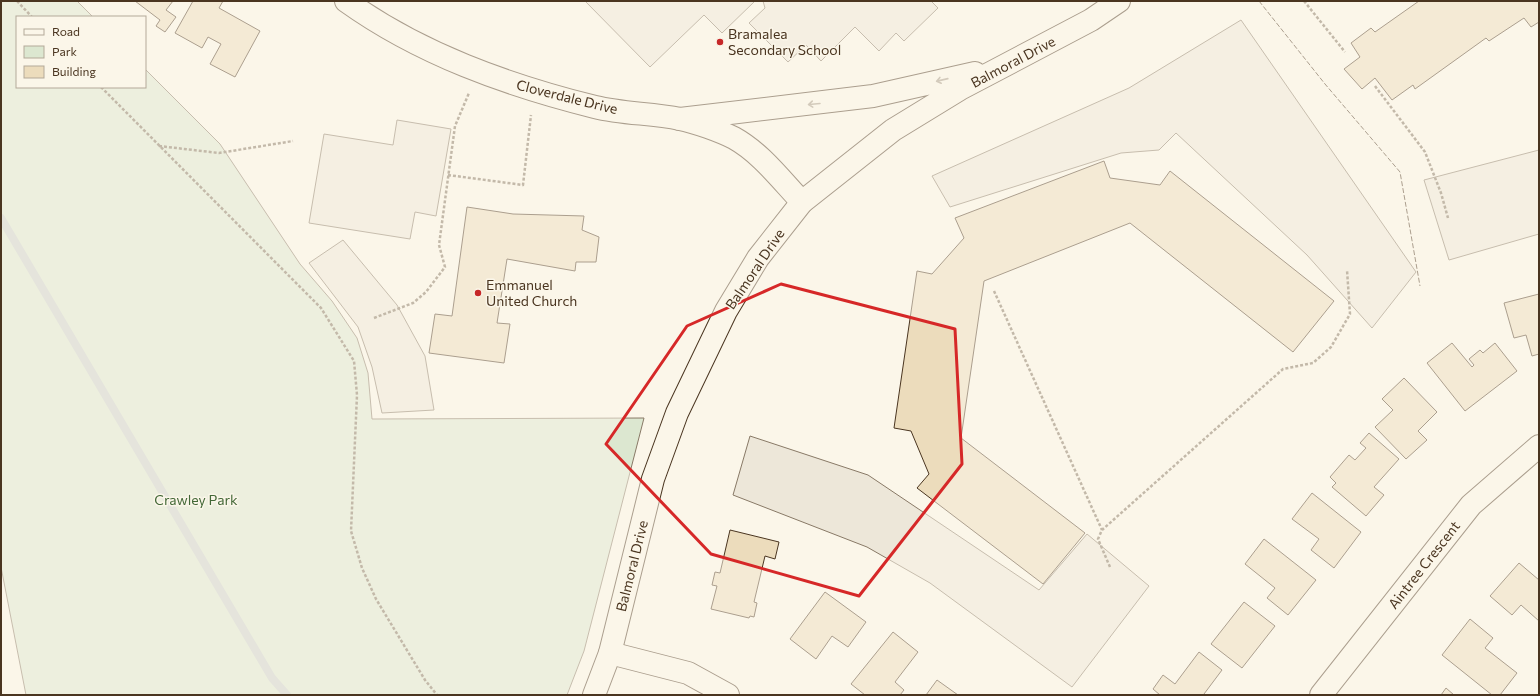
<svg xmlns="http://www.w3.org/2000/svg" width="1540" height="696" font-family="Commissioner,sans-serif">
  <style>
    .green { fill: #dce7d0; stroke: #887966 }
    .parking { fill: #ede7d9; stroke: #887966 }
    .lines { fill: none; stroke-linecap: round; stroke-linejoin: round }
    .stream { stroke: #c9cecd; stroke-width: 8 }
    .building { fill: #ecdcbc; stroke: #4a3520 }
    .street-casing { stroke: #4a3520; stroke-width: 24 }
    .secondary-casing { stroke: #4a3520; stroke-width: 24 }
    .path { stroke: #7f6f5c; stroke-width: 2.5; stroke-dasharray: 3 2; stroke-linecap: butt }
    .street { stroke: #fbf6e9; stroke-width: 22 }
    .secondary { stroke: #fbf6e9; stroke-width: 22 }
    .fence { stroke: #4a3520; stroke-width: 1; stroke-dasharray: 5 2; stroke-linecap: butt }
    .oneway { stroke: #a29684 }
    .marked { fill: none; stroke: #d62828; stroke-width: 3; stroke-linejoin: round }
    .poi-dot { fill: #c62828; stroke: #fbf6e9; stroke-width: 1.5 }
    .labels { text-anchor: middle; stroke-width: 3; stroke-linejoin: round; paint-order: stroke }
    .poi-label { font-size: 14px; fill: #4a3520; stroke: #fbf6e9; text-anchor: start }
    .street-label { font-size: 14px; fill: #4a3520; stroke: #fbf6e9 }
    .park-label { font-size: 14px; fill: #436837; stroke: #fbf6e9 }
  </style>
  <rect width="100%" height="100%" fill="#fbf6e9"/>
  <path class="green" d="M1,1H77L93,17H17V87H145V69L220,144L300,264L332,301L357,338L368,373L372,419L644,418L584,651L567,695H26L1,567Z"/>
  <path class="parking" d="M585,1H755L722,33L704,15L650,67Z
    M763,1H931L938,8L904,41L896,33L879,51L855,27L821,61L806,45L788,62L749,23L765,8Z
    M1241,20L1416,272L1372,328L1307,255L1176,133L1159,150L1121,153L950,207L932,176L1129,88Z
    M397,120L451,129L436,216L415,212L410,239L309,223L324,134L393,145Z
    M1539,150V234L1449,260L1424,180Z
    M343,240L397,305L425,356L434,410L382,413L372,367L358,327L309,263Z
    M750,436L868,475L1039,590L1087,534L1149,586L1072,687L930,583L867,547L733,495Z"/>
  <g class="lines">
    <path class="stream" d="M1,218L272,678L287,695"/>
  </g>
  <path class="building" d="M135,1H173L166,10L176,17L165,32L156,26L160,20Z
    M193,1H223L219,8L260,31L235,77L210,64L221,44L208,37L202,48L175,33Z
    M1419,1H1539V22L1531,27L1524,18L1489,41L1486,38L1415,89L1413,85L1392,100L1375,78L1362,89L1344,69L1360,57L1351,43L1371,28L1375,32Z
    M1104,161L1110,178L1160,185L1170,171L1334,301L1293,352L1130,223L984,281L961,438L1085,533L1043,584L917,488L929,474L911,431L894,428L917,271L932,274L964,238L955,218Z
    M467,207L513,214L584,216L582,230L599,237L596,262H576L575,271L507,259L497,323L510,324L504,363L429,353L435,314L452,316Z
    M1539,294V354L1532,356L1526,335L1514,338L1504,303Z
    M1452,343L1472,367L1474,365L1469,359L1480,350L1483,353L1495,343L1517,371L1465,411L1427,363Z
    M1404,378L1437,412L1418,431L1427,440L1406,459L1375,427L1393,410L1382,399Z
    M1369,433L1399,459L1374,487L1384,495L1366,516L1332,487L1336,483L1330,477L1349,455L1355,460L1366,448L1360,443Z
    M1312,493L1361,532L1334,568L1311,550L1319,539L1292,519Z
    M730,530L779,542L775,559L765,556L754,602L757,603L754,617L750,616L749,618L711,609L717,586L712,585L715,572L720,573Z
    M1264,539L1316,580L1288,615L1267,598L1275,588L1245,564Z
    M1519,563L1539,580V621L1521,605L1512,615L1490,596Z
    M825,592L866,622L848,647L832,636L816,659L790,639Z
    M1244,602L1275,626L1242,668L1211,644Z
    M1470,619L1493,638L1485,648L1517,673L1500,695H1492L1442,655Z
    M893,632L918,652L895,682L904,690L900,695H865L851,684Z
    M1199,652L1222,670L1204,694L1206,695H1160L1153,689L1163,675L1175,684Z
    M937,680L958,695H926Z
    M1446,688L1454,695H1441Z"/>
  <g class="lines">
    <g class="street-casing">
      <path id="street" d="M346,1C420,54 507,85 595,107C623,114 652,113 680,119C695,122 720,131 734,138C761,153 781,180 802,202
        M610,653L688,673L728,695
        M1321,695L1471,505L1539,446"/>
    </g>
    <g class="secondary-casing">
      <path id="secondary" d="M680,119L873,96L975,73
        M594,695L610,653L653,479L677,413L726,311L758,258L802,202L893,130L960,89L1091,20L1119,1"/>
    </g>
    <path class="path" d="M17,1L32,17
      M1304,1L1345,52
      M1375,86L1425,152L1441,193L1448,218
      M101,87L321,308L354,361L357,395L351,531L362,568L376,599L425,680L437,695
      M159,146L219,153L293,141
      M448,175L523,185L531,115
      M994,291L1102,530
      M374,318L413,303L426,292L445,267L439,245L455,126L469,93
      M1110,567L1098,539L1102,530L1283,369L1313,363L1331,347L1350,314L1347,270"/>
    <use href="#street" class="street"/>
    <use href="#secondary" class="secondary"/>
    <path class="fence" d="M1259,1L1325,84L1400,172L1420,286"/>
  </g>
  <defs><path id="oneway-shaft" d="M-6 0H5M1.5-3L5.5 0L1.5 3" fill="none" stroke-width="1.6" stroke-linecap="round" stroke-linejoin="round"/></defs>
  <g class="oneway">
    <use href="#oneway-shaft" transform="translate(942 80) rotate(167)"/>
    <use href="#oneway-shaft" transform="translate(814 104) rotate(175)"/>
  </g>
  <path d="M0 0H1540V696H0ZM781,284L955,329L962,464L859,596L711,554L606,444L687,326Z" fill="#fbf6e9" fill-opacity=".55" fill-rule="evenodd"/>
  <path class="marked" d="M781,284L955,329L962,464L859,596L711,554L606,444L687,326Z"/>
  <g class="poi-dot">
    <circle cx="720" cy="42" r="4"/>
    <circle cx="478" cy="293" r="4"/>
  </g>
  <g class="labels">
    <g class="poi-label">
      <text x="728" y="39">Bramalea<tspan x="728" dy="16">Secondary School</tspan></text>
      <text x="486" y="290">Emmanuel<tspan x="486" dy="16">United Church</tspan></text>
    </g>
    <g class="street-label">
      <text transform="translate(1013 62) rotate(-28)" y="5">Balmoral Drive</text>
      <text transform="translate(567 97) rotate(14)" y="5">Cloverdale Drive</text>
      <text transform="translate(755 269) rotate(-56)" y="5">Balmoral Drive</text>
      <text transform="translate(1424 565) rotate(-52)" y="5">Aintree Crescent</text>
      <text transform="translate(632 566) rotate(-76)" y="5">Balmoral Drive</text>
    </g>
    <g class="park-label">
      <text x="196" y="505">Crawley Park</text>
    </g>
  </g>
  <rect width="1540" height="696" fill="none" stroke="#4a3520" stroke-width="4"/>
  <rect x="16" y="16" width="130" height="72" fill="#fbf6e9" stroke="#b4a999"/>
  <rect x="24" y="29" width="20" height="6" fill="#fbf6e9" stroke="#b4a999"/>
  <text x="52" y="36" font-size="12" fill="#4a3520">Road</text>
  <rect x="24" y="46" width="20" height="12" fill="#dce7d0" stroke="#b4a999"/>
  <text x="52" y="56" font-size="12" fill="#4a3520">Park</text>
  <rect x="24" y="66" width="20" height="12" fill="#ecdcbc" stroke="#b4a999"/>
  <text x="52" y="76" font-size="12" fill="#4a3520">Building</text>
</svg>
